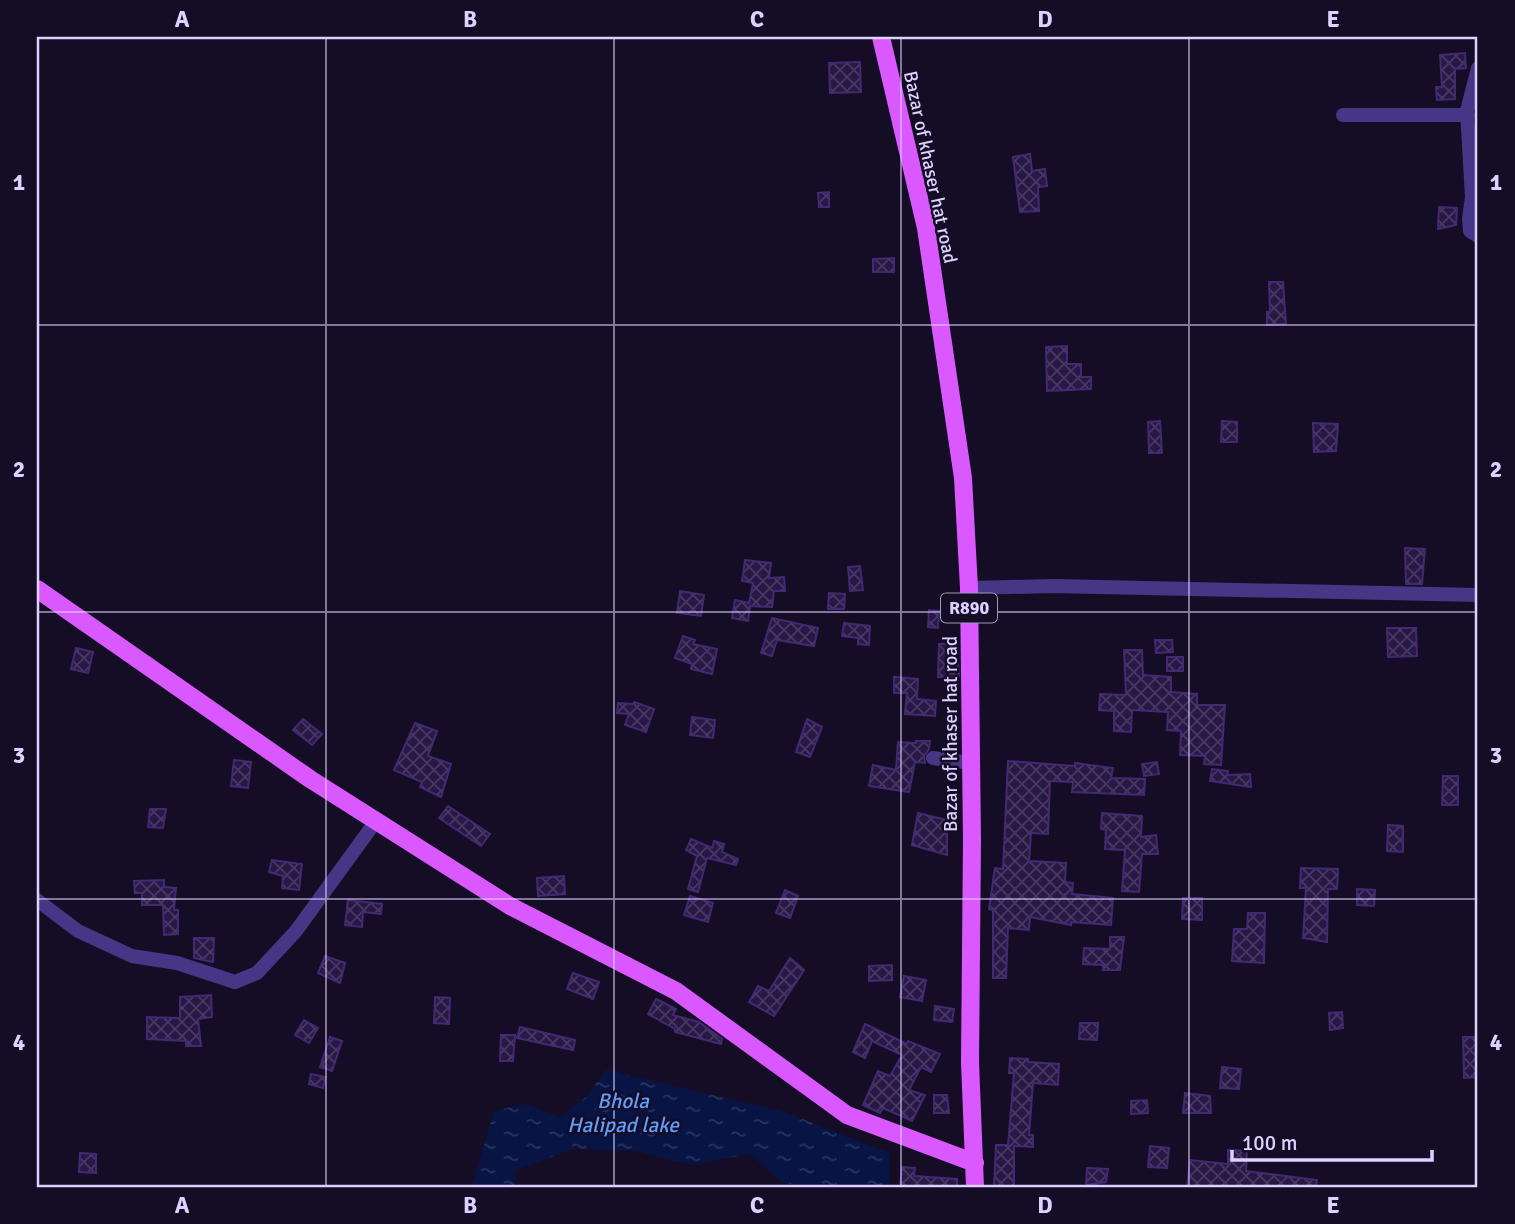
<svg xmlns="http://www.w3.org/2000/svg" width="1515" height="1224" font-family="Signika,sans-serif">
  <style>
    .water { fill: url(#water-ripples) }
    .building { fill: url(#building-cross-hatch); stroke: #432974; stroke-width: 2 }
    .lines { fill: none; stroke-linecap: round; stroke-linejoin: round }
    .minor { stroke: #453686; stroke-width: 14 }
    .major { stroke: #d958ff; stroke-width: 18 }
    .grid { fill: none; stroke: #ddd1ff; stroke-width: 2; stroke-opacity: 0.55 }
    .labels { text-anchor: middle; stroke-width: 5; stroke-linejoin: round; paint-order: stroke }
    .shield { fill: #150d25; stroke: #a196be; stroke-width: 2 }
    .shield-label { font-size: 18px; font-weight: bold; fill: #ddd1ff }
    .street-label { font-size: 19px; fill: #ddd1ff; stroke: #150d25 }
    .water-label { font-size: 21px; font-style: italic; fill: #5f9dff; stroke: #150d25 }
    .neatline { fill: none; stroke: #ddd1ff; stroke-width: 2.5 }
    .grid-label { font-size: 23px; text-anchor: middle; font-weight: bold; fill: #ddd1ff }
  </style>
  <defs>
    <pattern id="water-ripples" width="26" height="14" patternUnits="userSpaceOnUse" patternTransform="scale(1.75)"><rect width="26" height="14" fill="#071444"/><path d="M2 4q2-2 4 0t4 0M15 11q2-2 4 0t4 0" fill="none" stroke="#2b3560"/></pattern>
    <pattern id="building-cross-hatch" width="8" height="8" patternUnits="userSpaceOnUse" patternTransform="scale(1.75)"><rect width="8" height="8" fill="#281846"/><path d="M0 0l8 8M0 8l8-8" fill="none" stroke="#473962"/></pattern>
  </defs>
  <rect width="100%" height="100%" fill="#150d25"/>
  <path class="water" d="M606,1070L785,1112L889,1153V1187H798L780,1180L750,1154L691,1165L637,1151L573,1149L516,1170L514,1187H472L494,1111L524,1104L560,1117L586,1097Z"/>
  <path class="building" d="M1465,53L1466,68L1455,69V99L1437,100L1436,87H1442L1440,55Z
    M860,62L861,92L830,93L829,63Z
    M1030,154L1032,171L1045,169L1047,186L1038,187L1039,211L1020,212L1013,157Z
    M829,192V207H819L818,193Z
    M1439,207L1457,208L1456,225L1438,229Z
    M894,258V272H873V259Z
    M1269,282H1283L1286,324L1267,325V312H1270Z
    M1067,346V364H1081V377H1091V389L1047,391L1046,347Z
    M1160,421L1162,453H1149L1148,422Z
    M1222,421L1237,422V442H1221Z
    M1313,423L1338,424L1336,451L1314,452Z
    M1405,548L1425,549L1422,584H1406Z
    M745,560L771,563L769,578L784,577L785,591H774L772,607L750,606L748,621L732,618L735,600L749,603L753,583L742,581Z
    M860,566L863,590L850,591L848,567Z
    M680,591L704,595L701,616L677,613Z
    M829,593L845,594L844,609H828Z
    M929,610L939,611L938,628L928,627Z
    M772,618L818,628L814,646L777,640L772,656L761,653Z
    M844,623L870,626L869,645L858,644V638L842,636Z
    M1387,628H1416L1417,656L1388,657Z
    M683,636L695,640L693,644L717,649L712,674L691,669L692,664L675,658Z
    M1155,640H1172L1173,652L1156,653Z
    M939,644H949V660H958L959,677H938Z
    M76,648L93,652L88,673L71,669Z
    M1124,650H1142L1143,675L1171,677V692L1197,694V705H1225L1221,765L1204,764L1205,756L1180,755L1181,731L1167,730L1168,712L1132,710L1131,732L1114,731V711L1099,710L1100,694L1126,695Z
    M1167,657H1183V671H1167Z
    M894,677L918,679L917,699L936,701L935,716L905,714L907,693H894Z
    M634,702L654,709L646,732L625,725L629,714L617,713L618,703L633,704Z
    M692,717L715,720L713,738L690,735Z
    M303,719L322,734L312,745L293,730Z
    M807,719L822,727L810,757L796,752Z
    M415,723L437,731L428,756L451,764L441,797L420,787L422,782L394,770Z
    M916,741H930L929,749L924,756L925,763L915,762L909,792L869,786L873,765L896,770L898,742L916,743Z
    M234,760L251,762L248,788L231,786Z
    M1008,761L1075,766V763L1113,768L1111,778L1145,779L1144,795L1072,792L1073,782L1050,781L1048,834L1031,833L1029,861L1066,863L1065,882L1073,883L1072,894L1113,898L1111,925L1071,922V925L1030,917L1029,930L1008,928L1006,978H993V910L989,909L995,868L1003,869Z
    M1157,762L1159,774L1144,776L1142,764Z
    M1212,769L1228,771L1227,775L1250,774L1251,787L1210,781Z
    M1443,776H1458V805H1442Z
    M448,806L490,834L481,846L439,818Z
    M150,809H166L163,828L148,827Z
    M918,813L947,820V855L912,845Z
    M1102,813L1142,816L1141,837L1156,835L1158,854H1142L1139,892L1122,891L1125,850L1105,849L1106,830L1101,829Z
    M1388,825L1403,826V852L1387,851Z
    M691,839L712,848L714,841L724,844L722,852L738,859L736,865L707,858L698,892L688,889L697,856L686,850Z
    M272,860L302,864L299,890L282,888L283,876L269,872Z
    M1301,868L1338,869L1337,889H1328L1327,942L1303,938L1306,888H1300Z
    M564,876L565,894L538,896L537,878Z
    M164,880V887L176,888L174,910H178V934L164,935L163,905H142V893H135L134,881Z
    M1357,889L1375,890L1374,906L1357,905Z
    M785,890L798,896L790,918L776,913Z
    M690,896L713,903L708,922L684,915Z
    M1183,898H1202V920L1182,919Z
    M348,900L382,904L381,914L363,912L362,927L345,925Z
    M1248,913H1265L1264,963L1232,961L1234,929H1247Z
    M1110,937H1124L1120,970H1103V965L1083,964L1084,948L1110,949Z
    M194,938H214L213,962L194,958Z
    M325,956L345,963L340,983L318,973Z
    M790,958L804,970L774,1016L749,1002L758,986L769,991Z
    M892,965V980L869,981V966Z
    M573,973L599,982L593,999L567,989Z
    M904,976L926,980L922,1001L900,997Z
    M211,995L212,1017L198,1019L201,1046H186V1041L147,1039V1017L180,1018V997Z
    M435,997L450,998L449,1024L434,1023Z
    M656,999L676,1009L673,1015L699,1022L722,1039L721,1044L675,1032V1029L648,1014Z
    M935,1006L954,1009L952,1022L934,1020Z
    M1342,1012L1343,1028L1330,1030L1329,1013Z
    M304,1020L318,1028L309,1043L295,1035Z
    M1080,1023H1098L1097,1040L1079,1039Z
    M865,1024L907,1044L908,1041L940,1054L931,1072L921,1067L909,1090L925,1095L912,1121L883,1108L880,1113L863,1105L878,1071L890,1076L902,1055L872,1041L865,1058L853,1052Z
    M520,1027L575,1040L573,1050L517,1038Z
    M501,1035H515L513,1061H500Z
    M330,1037L342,1041L332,1071L320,1067Z
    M1463,1037H1478V1077L1464,1078Z
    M1010,1058L1028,1059V1062L1059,1064L1058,1085L1033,1083L1029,1135H1033V1147L1014,1146V1187H994L996,1145H1008L1014,1073H1009Z
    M1222,1067L1241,1069L1239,1089L1220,1088Z
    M311,1074L326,1077L323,1088L309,1084Z
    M1185,1093L1210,1096L1211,1113H1183Z
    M934,1095H947L949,1113H934Z
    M1147,1100L1148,1113L1131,1114V1101Z
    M1150,1146L1169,1148L1167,1168L1148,1167Z
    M1228,1150L1247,1151L1246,1171L1317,1180L1316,1187H1187L1190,1160L1228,1164Z
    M80,1153L96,1154V1173L79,1172Z
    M902,1167L915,1168L914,1176L957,1179V1187H900Z
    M1087,1168L1108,1169L1106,1182L1086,1185Z"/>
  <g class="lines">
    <path class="minor" d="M1478,68L1467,111L1472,197L1469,219L1470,231L1478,236
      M1343,115H1468
      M969,588L1053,586L1478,595
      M933,758L971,763
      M37,900L78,931L132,956L177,963L235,982L257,973L296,931L376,821"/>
    <path class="major" d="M881,37L926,228L963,478L969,588L972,840L970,1062L975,1187
      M37,589L310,779L510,906L676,991L847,1115L975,1163"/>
  </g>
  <path class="grid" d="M326,37V1187M614,37V1187M901,37V1187M1189,37V1187M37,325H1478M37,612H1478M37,899H1478"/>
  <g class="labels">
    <rect class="shield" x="941" y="593.5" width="56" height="29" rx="5"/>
    <g class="shield-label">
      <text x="969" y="614">R890</text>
    </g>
    <g class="street-label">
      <text transform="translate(931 167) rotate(78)" y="7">Bazar of khaser hat road</text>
      <text transform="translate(950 734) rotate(-90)" y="7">Bazar of khaser hat road</text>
    </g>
    <g class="water-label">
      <text x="623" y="1108">Bhola<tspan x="623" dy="24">Halipad lake</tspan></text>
    </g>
  </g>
  <rect width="1515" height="1224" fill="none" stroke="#150d25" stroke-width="77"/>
  <path d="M1232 1150v10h200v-10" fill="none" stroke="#ddd1ff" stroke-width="3.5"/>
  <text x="1242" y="1150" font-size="21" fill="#ddd1ff" stroke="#150d25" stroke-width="5" paint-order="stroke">100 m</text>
  <rect x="38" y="38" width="1438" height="1148" class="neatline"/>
  <g class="grid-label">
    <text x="182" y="27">A</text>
    <text x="470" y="27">B</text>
    <text x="757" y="27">C</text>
    <text x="1045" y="27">D</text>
    <text x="1333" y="27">E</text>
    <text x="19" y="190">1</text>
    <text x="1496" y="190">1</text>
    <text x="19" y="477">2</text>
    <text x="1496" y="477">2</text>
    <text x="19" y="763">3</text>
    <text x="1496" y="763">3</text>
    <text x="19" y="1050">4</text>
    <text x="1496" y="1050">4</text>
    <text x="182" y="1213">A</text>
    <text x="470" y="1213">B</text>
    <text x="757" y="1213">C</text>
    <text x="1045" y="1213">D</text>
    <text x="1333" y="1213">E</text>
  </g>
</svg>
